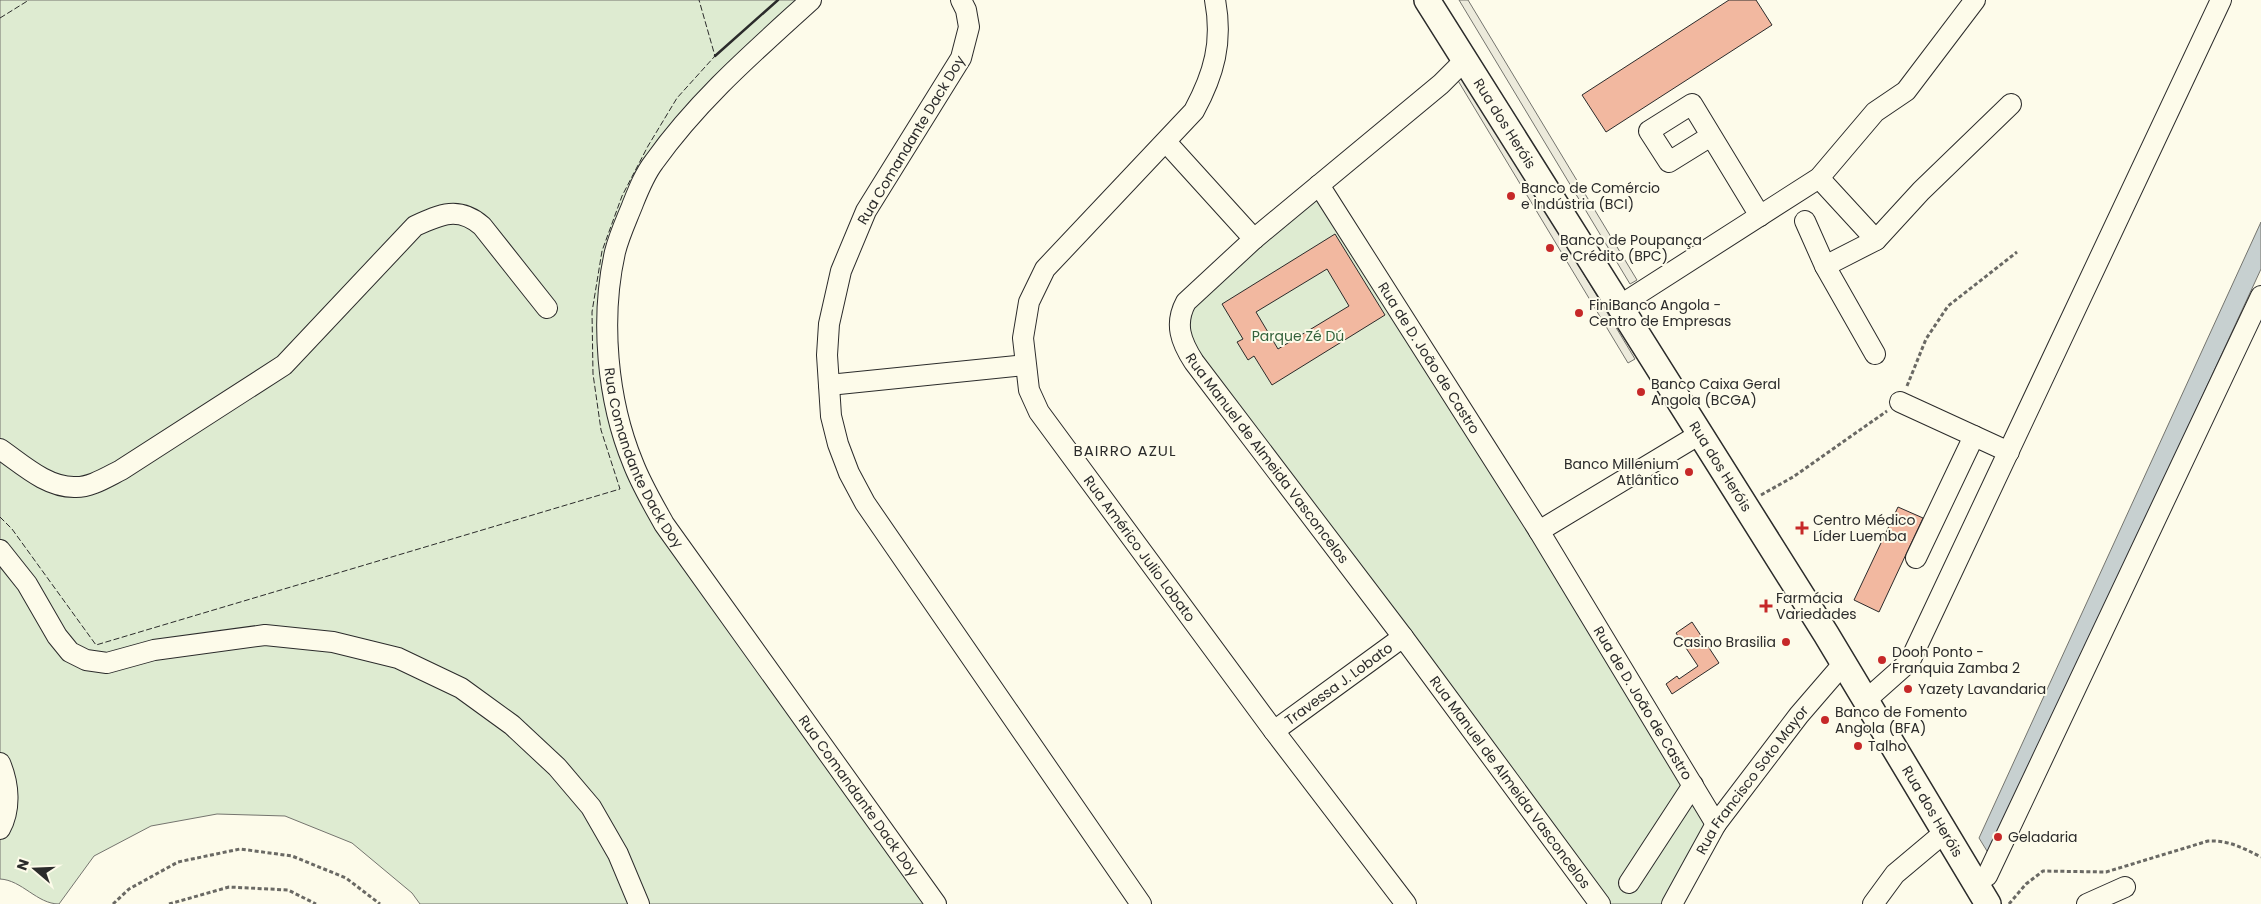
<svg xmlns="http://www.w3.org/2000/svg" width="2261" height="904" font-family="Poppins,sans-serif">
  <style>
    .green { fill: #deebd1; stroke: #74746e }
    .parking { fill: #eceadb; stroke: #74746e }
    .water { fill: #c7d0d0; stroke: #74746e }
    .building { fill: #f2b8a0; stroke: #2b2b2b; fill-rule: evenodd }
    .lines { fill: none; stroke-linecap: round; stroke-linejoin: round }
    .minor-casing { stroke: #2b2b2b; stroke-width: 22 }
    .major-casing { stroke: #2b2b2b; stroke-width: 28 }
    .path { stroke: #6a6964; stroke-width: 3; stroke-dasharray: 4 2.5; stroke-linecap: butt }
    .minor { stroke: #fdfbea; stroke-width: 20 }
    .major { stroke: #fdfbea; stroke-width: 25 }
    .fence { stroke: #2b2b2b; stroke-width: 1; stroke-dasharray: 6 2.5; stroke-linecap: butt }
    .wall { stroke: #2b2b2b; stroke-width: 2.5 }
    .poi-dot { fill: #c62828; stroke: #fdfbea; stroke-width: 2 }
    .labels { text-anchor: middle; stroke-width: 4; stroke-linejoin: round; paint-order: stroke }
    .street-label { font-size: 14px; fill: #2b2b2b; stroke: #fdfbea }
    .poi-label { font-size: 14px; fill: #2b2b2b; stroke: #fdfbea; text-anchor: start }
    .park-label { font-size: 14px; fill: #34623c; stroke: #fdfbea }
    .neighbourhood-label { font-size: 15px; letter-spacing: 1px; fill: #2b2b2b; stroke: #fdfbea }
  </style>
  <rect width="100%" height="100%" fill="#fdfbea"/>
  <path class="green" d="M0,0H811L738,66L638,193L607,315L632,462L936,904H420L412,893L352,843L285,816L217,814L151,826L94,856L59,904C37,904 22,880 0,879Z
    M1319,185L1716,824L1672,904H1600L1194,362L1181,311Z"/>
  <path class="parking" d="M1459,0H1468L1637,280L1630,284Z
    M1464,75L1635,359L1628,363L1457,79Z"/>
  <path class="water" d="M2261,222V269L1990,856L1979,838Z"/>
  <path class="building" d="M1729,0H1756L1772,25L1606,132L1582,95Z
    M1335,234L1385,315L1272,385L1254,356L1248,360L1237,342L1243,339L1222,304ZM1327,269L1349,306L1278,349L1256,312Z
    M1898,507L1923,518L1879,612L1854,600Z
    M1692,622L1719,663L1672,694L1666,684L1677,676L1679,679L1698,666L1676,633Z"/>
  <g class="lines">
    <g class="minor-casing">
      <g id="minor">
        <path id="s1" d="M811,0C755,51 698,100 654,162C644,175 638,191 632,206C626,221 619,236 615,252C600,319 607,400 633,463C641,484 653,504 664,524L936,904"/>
        <path d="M961,0L966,10L969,27L961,58L866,211L841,271L829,324L827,355L831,416L838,444L849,473L865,503L1141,904"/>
        <path id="s2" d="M1215,0C1223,42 1214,74 1194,111L1045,269L1029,302L1023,338L1029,390L1039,412L1274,731L1406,904"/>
        <path id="s3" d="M1466,59L1441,84L1254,239L1186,302C1174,324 1181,342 1194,362L1403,637L1600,904"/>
        <path d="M1711,136L1669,162L1649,131L1692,104L1760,216"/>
        <path d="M1166,142L1254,239"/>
        <path d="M1819,178L1876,240"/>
        <path id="s4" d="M1319,185L1539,531L1716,824"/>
        <path d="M1805,221L1825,266L1875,354"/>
        <path d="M1825,266L1876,240L1921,191L2011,104"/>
        <path d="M1630,299L1819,178L1875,112L1906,91L1975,0"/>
        <path d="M829,385L1025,365"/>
        <path d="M1900,402L2009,452"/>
        <path d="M0,449C22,464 46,487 74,487C90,488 107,477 121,470L284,365L415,226C441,214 459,206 482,226L547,308"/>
        <path d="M1539,531L1700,434"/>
        <path d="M0,550L27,584L57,636L70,652L86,660L107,663L154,650L265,635L333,642L398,658L461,688L512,725L557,767L591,807L618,854L639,904"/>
        <path d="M1916,558L1974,436"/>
        <path d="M1874,693L1910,661L2221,0"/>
        <path id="s5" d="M1274,731L1403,637"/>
        <path d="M0,763C9,784 11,809 0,829"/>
        <path d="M1987,876L2261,296"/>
        <path d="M1629,883L1693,785"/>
        <path id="s6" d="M1672,904L1716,824L1799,715L1843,664"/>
        <path d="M1873,904L1895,874L1945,832"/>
        <path d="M2087,904L2125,887"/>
      </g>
    </g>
    <g class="major-casing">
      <g id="major">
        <path id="s7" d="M1427,0L1826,634L1988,904"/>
      </g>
    </g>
    <path class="path" d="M1907,386L1926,339L1948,306L2017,252
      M1761,495L1793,477L1887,411
      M113,904L129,889L178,862L240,849L292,856L346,878L380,904
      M169,904L229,887L288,890L316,904
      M2009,904L2026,884L2043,871L2106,872L2208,841C2229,840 2243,848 2261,857"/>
    <use href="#minor" class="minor"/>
    <use href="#major" class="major"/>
    <path class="fence" d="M0,18L29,0
      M0,517L12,529L96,645L620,489L601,430L593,374L592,312L602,251L622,196L648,146L677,98L715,56L699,0"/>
    <path class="wall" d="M715,56L778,0"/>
  </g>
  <g class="poi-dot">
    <circle cx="1511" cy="196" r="5"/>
    <circle cx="1550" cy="248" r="5"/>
    <circle cx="1579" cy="313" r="5"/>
    <circle cx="1641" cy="392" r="5"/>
    <circle cx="1689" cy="472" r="5"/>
    <path d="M1799.5 520.5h5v5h5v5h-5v5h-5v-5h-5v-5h5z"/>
    <path d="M1763.5 598.5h5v5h5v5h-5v5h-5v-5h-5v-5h5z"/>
    <circle cx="1786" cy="642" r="5"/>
    <circle cx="1882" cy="660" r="5"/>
    <circle cx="1908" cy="689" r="5"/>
    <circle cx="1825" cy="720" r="5"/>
    <circle cx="1858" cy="746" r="5"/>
    <circle cx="1998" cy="837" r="5"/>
  </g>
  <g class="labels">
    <g class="street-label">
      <text dy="5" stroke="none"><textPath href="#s7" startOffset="146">Rua dos Heróis</textPath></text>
      <text transform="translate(911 140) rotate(-59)" y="5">Rua Comandante Dack Doy</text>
      <text dy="5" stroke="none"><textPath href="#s4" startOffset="205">Rua de D. João de Castro</textPath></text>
      <text dy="5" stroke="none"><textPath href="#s1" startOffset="538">Rua Comandante Dack Doy</textPath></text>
      <text dy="5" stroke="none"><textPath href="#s3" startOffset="556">Rua Manuel de Almeida Vasconcelos</textPath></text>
      <text dy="5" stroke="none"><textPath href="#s7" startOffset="551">Rua dos Heróis</textPath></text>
      <text dy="5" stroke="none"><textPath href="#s2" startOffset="652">Rua Américo Julio Lobato</textPath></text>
      <text dy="5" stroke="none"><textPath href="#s5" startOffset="80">Travessa J. Lobato</textPath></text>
      <text dy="5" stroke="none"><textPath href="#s4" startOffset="611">Rua de D. João de Castro</textPath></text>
      <text dy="5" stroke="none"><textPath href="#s6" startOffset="148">Rua Francisco Soto Mayor</textPath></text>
      <text dy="5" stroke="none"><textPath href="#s3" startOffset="961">Rua Manuel de Almeida Vasconcelos</textPath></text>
      <text dy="5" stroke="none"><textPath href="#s1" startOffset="942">Rua Comandante Dack Doy</textPath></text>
      <text dy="5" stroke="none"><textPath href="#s7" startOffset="956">Rua dos Heróis</textPath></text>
    </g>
    <g class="poi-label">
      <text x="1521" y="193">Banco de Comércio<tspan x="1521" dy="16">e Indústria (BCI)</tspan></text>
      <text x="1560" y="245">Banco de Poupança<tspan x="1560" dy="16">e Crédito (BPC)</tspan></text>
      <text x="1589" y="310">FiniBanco Angola -<tspan x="1589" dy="16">Centro de Empresas</tspan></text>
      <text x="1651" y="389">Banco Caixa Geral<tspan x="1651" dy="16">Angola (BCGA)</tspan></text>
      <text x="1679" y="469" text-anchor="end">Banco Millenium<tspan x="1679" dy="16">Atlântico</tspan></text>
      <text x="1813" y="525">Centro Médico<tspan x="1813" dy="16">Líder Luemba</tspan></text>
      <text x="1776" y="603">Farmácia<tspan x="1776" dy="16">Variedades</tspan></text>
      <text x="1776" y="647" text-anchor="end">Casino Brasilia</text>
      <text x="1892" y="657">Dooh Ponto -<tspan x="1892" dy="16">Franquia Zamba 2</tspan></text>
      <text x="1918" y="694">Yazety Lavandaria</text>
      <text x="1835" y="717">Banco de Fomento<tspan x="1835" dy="16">Angola (BFA)</tspan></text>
      <text x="1868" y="751">Talho</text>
      <text x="2008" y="842">Geladaria</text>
    </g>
    <g class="park-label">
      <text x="1298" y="341">Parque Zé Dú</text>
    </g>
    <g class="neighbourhood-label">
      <text x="1125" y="456">BAIRRO AZUL</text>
    </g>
  </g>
  <g transform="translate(35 869) rotate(289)" stroke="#fdfbea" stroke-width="4" paint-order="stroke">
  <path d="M0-4L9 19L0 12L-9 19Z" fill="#2b2b2b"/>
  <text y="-8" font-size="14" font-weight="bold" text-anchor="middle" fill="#2b2b2b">N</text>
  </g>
</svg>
